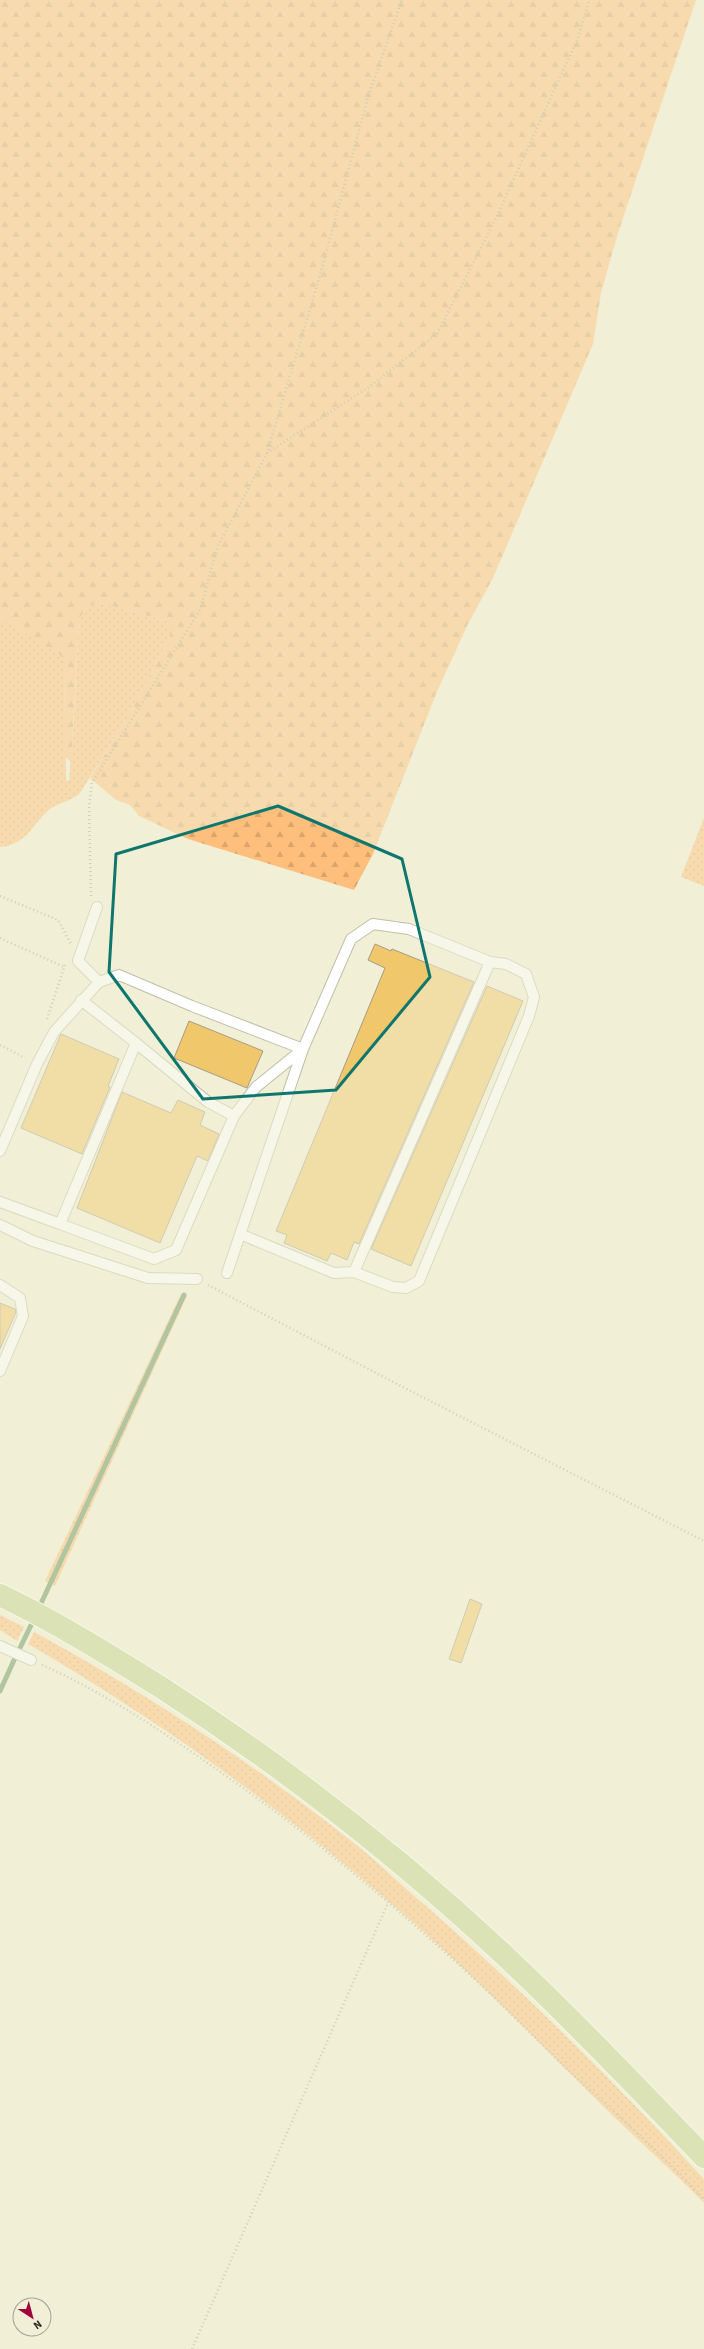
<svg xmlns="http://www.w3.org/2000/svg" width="704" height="2349" font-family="'Source Sans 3',sans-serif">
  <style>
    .grass { fill: url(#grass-dots) }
    .forest { fill: url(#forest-firs) }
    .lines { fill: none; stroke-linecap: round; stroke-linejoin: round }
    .stream { stroke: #64925d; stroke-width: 5 }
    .building { fill: #f0c76a; stroke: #a69c86 }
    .service-casing { stroke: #c0bfa7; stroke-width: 12 }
    .primary-casing { stroke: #fff; stroke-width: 24 }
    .path { stroke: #a6a592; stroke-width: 2.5; stroke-dasharray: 1 3; stroke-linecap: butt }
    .service { stroke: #fff; stroke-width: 10 }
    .primary { stroke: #bed18f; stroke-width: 22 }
    .marked { fill: none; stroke: #0f766e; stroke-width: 3; stroke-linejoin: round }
  </style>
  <defs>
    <pattern id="grass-dots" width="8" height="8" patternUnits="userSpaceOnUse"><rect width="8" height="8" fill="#febf7c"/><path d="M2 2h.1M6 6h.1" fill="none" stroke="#daa46b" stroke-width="1.8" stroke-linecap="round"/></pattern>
    <pattern id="forest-firs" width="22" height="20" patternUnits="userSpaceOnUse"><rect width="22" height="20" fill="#febf7c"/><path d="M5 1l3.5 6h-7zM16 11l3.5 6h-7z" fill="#daa46b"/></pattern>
  </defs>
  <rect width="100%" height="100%" fill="#f1f0d7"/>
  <path class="grass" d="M98,602L167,621L170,636L131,712L80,793C71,802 59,802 50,809C32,824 27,845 0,847V618L60,654L64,662L66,780L69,781L74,717L79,618L87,608Z
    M704,818V886L681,877Z
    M181,1294L187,1296L55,1586L45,1581Z
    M0,1615L24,1627L17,1641L0,1630Z
    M34,1632C146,1693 254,1764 354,1843C379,1863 402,1886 427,1907C524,1992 616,2083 704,2179V2203C670,2168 633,2136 599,2102C548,2052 499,2001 447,1953C319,1836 179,1732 28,1644Z"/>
  <path class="forest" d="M0,0H696L618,233L601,293L593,344L493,578L467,626L436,694L373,854L354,890L188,839L139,816L130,805L116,800L90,778L131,712L170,636L167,621L98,602L87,608L79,618L71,762L65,757L64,662L59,654L0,618Z"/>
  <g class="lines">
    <path class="stream" d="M38,1610L184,1295
      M19,1650L34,1619
      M0,1691L15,1658"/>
  </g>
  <path class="building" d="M375,944L391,951L392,949L474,982L359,1244L354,1242L347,1260L331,1253L327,1261L284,1243L287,1235L276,1231L385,968L368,960Z
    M487,986L523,1001L411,1266L371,1249Z
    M189,1021L263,1051L247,1088L174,1058Z
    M61,1034L119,1059L108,1086L110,1087L82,1154L21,1128Z
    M122,1092L171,1113L178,1100L205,1112L200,1125L219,1134L208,1161L197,1156L160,1243L77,1208Z
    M0,1303L15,1309L16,1312L0,1349Z
    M470,1599L482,1604L461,1663L449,1659Z"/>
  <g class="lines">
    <g class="service-casing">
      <path id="service" d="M97,907L78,961L99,982
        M81,1000L136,1043
        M234,1116L208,1102L136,1043L60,1224L154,1259L176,1250L234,1116L256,1087L303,1049
        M0,1151L37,1064L54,1032L99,982L119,975L192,1006L303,1049L351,939L373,924L409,929L490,962L506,964L526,974L534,997L529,1016L419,1281L406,1288L393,1287L354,1272L490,962
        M0,1202L60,1224
        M0,1225L33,1241L148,1278L197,1279
        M240,1234L334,1273L354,1272
        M227,1273L303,1049
        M0,1285L20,1298L23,1316L0,1371
        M0,1646L31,1660"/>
    </g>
    <g class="primary-casing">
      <path id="primary" d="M0,1595C56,1622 109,1655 162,1688C283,1766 397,1855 502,1953C572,2019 638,2088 704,2157"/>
    </g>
    <path class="path" d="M267,453L369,387L437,334L496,218L578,38L589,0
      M0,896L58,920L71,944
      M91,896L89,807L92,783L200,610L218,546L267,453L321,272L368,97L402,0
      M0,938L64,967
      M47,1019L65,965
      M0,1045L25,1058
      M208,1285L399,1385L704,1541
      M42,1665C105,1693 162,1731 219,1771C307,1832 389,1901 468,1973C500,2002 530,2033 561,2063C609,2109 659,2150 704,2199
      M192,2349L388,1903"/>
    <use href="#service" class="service"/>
    <use href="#primary" class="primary"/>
  </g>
  <path d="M0 0H704V2349H0ZM278,806L402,859L430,977L336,1090L203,1099L109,972L116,854Z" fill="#f1f0d7" fill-opacity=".55" fill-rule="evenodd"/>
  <path class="marked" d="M278,806L402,859L430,977L336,1090L203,1099L109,972L116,854Z"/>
  <g transform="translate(32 2317) rotate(144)"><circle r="19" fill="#f1f0d7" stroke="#a3a28f"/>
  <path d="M0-3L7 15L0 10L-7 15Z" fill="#a1043e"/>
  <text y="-6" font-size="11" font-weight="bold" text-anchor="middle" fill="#2d2c23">N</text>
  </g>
</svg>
